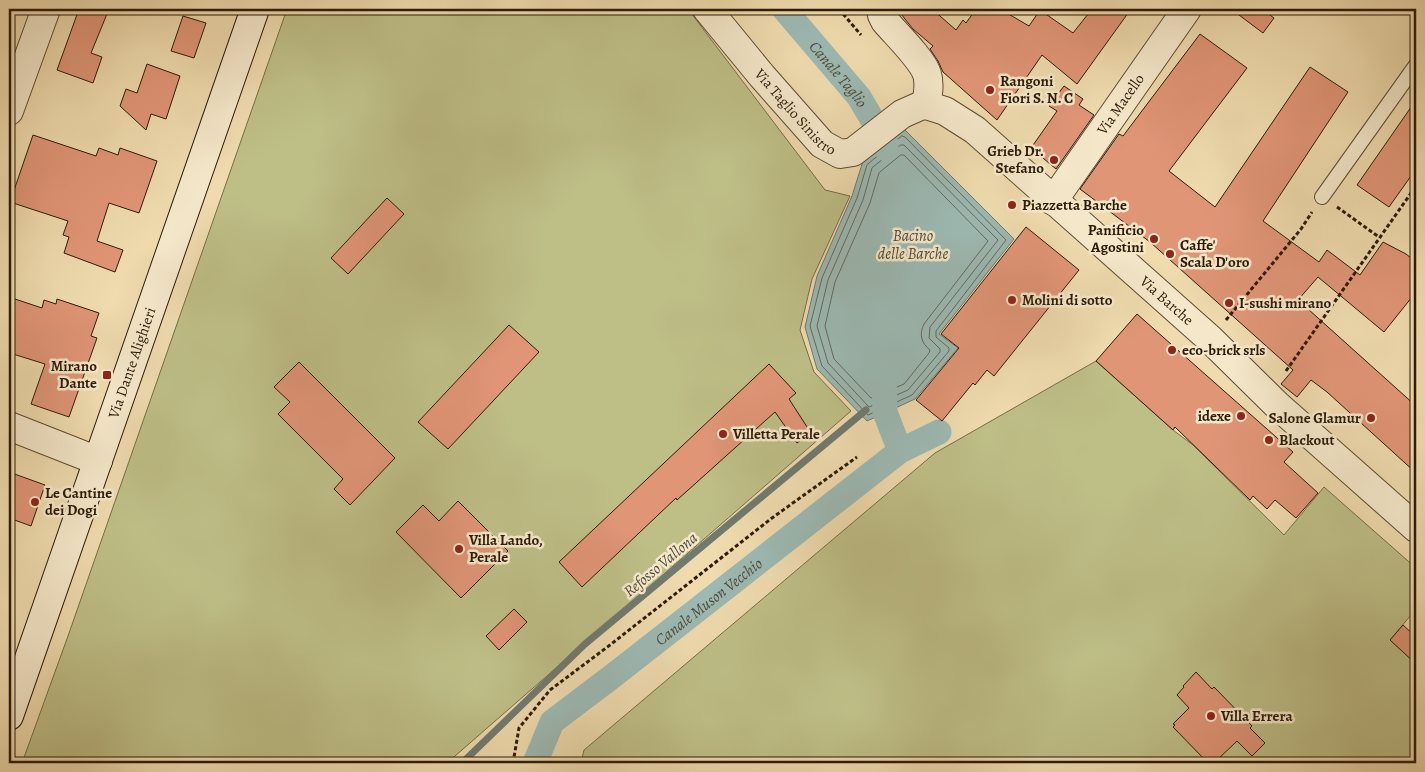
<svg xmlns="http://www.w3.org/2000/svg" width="1425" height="772" font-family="Alegreya,serif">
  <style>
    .green { fill: #bebe87; stroke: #766c48 }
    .water { fill: #9cb9b3; stroke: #707a6f }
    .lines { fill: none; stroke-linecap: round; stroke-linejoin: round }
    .shore { stroke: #646a5e; stroke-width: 1 }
    .stream { stroke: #707a6f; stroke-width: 7 }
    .canal { stroke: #9cb9b3; stroke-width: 25 }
    .building { fill: #e09577; stroke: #2d1b08 }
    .service-casing { stroke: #5e4b32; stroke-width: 16 }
    .minor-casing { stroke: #5e4b32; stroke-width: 30 }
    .secondary-casing { stroke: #2d1b08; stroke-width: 30 }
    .path { stroke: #2d1b08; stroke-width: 3; stroke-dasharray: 4 2.5; stroke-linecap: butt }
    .service { stroke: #f5e8ca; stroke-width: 14 }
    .minor { stroke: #f5e8ca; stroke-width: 28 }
    .secondary { stroke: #f5e8ca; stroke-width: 28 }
    .poi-dot { fill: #8f2418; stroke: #f5e8ca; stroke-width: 2 }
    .labels { text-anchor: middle; stroke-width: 5; stroke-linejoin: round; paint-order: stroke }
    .poi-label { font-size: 15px; font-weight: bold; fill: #2d1b08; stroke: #f5e8ca; text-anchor: start }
    .street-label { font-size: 15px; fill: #2d1b08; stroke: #f5e8ca }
    .water-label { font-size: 16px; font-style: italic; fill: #4e4a3b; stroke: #f5e8ca }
  </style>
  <rect width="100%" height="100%" fill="#efdbae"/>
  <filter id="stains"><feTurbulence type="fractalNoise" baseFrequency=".004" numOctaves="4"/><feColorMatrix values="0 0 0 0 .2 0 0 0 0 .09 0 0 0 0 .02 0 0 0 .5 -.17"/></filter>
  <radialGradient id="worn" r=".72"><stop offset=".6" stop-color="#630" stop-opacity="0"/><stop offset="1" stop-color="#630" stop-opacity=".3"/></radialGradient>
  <path class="green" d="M287,9H688L825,190L850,196L812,279L800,330L814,372L851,411L447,763H22L68,636Z
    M1096,361L1173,430L1193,445L1284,535L1324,487L1416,568V609L1390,640L1416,664V763H581L584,750L935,453Z"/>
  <path class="water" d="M904,129L1014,239L939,334L958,348L915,399L867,421L817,369L805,327L817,276L852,196L863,161Z"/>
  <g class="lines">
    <path class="shore" d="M902,136L905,137L1006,240L936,331V337L949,348V351L912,395L868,415L822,366L810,326L822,278L857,198L867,165Z
      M901,145H904L998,240L930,327L929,338L940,349V352L908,390L869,407L828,363L817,326L828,280L863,200L872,168Z
      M901,155H904L988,241L924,324C919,334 921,343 930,350L929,353L904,384L871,398L834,359L825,326L835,282L870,203L879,173Z"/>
    <path class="stream" d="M462,763L585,644L866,410"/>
    <g class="canal">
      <path id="s1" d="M784,9L859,97L886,143V149"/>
      <path d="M884,379L885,412L900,451"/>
      <path id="s2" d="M535,763L552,722L614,675L900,451L939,432"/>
    </g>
  </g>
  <path class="building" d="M79,9H109L91,53L102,57L93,83L57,70Z
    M897,9H932L956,30L963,20L966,23L976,9H1000L1029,26L1040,10L1073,33L1092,9H1131L1077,84L1042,55L997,120L943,72L938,61L930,49L933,46L913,29Z
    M1231,9H1262L1274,18L1263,33Z
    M183,16L206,23L194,58L171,51Z
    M1200,34L1247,68L1169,171L1215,207L1310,67L1348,92L1263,221L1319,262L1327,250L1360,275L1383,242L1406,254L1416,262V292L1384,332L1318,277L1298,300L1416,406V473L1327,392L1311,380L1297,397L1281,384L1293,370L1150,242L1080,189L1119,134L1123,136Z
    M147,64L180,76L166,119L151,114L146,130L120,106L126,89L137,93Z
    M1064,86L1083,99L1079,105L1094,115L1056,169L1031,148L1057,111L1049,106Z
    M1416,100V169L1389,207L1357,185Z
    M33,135L96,156L99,148L118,155L120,148L157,161L139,213L109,203L97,241L123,250L115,272L64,253L69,237L63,235L68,221L10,202Z
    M387,198L404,214L348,274L331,258Z
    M1026,227L1079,270L994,376L987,370L975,385L973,383L942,421L916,400L959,348L941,334Z
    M9,297L42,308L44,300L56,304L57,299L99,313L91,336L97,338L69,417L31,404L45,364L13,354L14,351L9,349Z
    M1137,314L1293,452L1284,462L1318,493L1296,518L1275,500L1267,509L1253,496L1250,500L1175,427L1173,430L1096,361Z
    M509,325L539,352L448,449L418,422Z
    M299,362L395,458L350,505L334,489L343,479L278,414L290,402L274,387Z
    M769,364L796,393L789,399L811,433L797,443L775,412L677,500L676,498L582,587L559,562Z
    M9,472L45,485L31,526L9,518Z
    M458,501L508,551L461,598L396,532L423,505L439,521Z
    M514,609L527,622L499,650L486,636Z
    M1403,625L1416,637V664L1390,640Z
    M1196,672L1212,689L1214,687L1252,726L1250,728L1265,743L1252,756L1237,741L1214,763H1208L1173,727L1175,725L1173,724L1189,708L1177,695L1184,687L1183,686Z"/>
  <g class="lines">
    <g class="service-casing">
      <path id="service" d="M1322,197L1416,65"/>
    </g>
    <g class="minor-casing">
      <g id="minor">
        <path id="s3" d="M707,9L762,76L822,144L840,154L853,152L902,114L920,106L926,105L945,111L975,130L1210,339L1277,405L1416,528"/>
        <path d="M881,9L882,15L885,21C896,34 922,59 927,74C930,84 928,95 926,105"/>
        <path d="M9,111L46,9"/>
        <path id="s4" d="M1053,201L1187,9"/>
        <path d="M9,426L98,461"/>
      </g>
    </g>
    <g class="secondary-casing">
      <g id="secondary">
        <path id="s5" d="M9,716L255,9"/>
      </g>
    </g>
    <path class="path" d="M839,9L861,35
      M1337,207L1379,237
      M1226,320L1301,229L1312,212
      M1286,371L1416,186
      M513,763L519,728L550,690L610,645L772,518L857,457"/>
    <use href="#service" class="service"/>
    <use href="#minor" class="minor"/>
    <use href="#secondary" class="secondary"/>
  </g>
  <g class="poi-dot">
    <circle cx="990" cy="90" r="5"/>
    <circle cx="1054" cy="160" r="5"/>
    <circle cx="1012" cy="205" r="5"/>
    <circle cx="1154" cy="239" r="5"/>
    <circle cx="1170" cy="254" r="5"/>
    <circle cx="1012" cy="300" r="5"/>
    <circle cx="1229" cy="303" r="5"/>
    <circle cx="1172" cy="350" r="5"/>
    <rect x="102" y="370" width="10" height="10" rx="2.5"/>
    <circle cx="1241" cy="416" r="5"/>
    <circle cx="1371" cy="418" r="5"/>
    <circle cx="723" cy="434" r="5"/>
    <circle cx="1269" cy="440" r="5"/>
    <circle cx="35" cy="502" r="5"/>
    <circle cx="459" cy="549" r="5"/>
    <circle cx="1211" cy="716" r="5"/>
  </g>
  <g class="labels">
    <g class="poi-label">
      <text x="1000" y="86">Rangoni<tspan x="1000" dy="17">Fiori S. N. C</tspan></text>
      <text x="1044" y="156" text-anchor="end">Grieb Dr.<tspan x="1044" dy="17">Stefano</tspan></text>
      <text x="1022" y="210">Piazzetta Barche</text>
      <text x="1144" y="235" text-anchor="end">Panificio<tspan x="1144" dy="17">Agostini</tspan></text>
      <text x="1180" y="250">Caffe'<tspan x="1180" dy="17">Scala D'oro</tspan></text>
      <text x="1022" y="305">Molini di sotto</text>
      <text x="1239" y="308">I-sushi mirano</text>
      <text x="1182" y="355">eco-brick srls</text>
      <text x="97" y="371" text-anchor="end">Mirano<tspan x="97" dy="17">Dante</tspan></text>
      <text x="1231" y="421" text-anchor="end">idexe</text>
      <text x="1361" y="423" text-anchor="end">Salone Glamur</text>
      <text x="733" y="439">Villetta Perale</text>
      <text x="1279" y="445">Blackout</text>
      <text x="45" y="498">Le Cantine<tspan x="45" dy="17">dei Dogi</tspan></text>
      <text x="469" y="545">Villa Lando,<tspan x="469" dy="17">Perale</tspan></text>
      <text x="1221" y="721">Villa Errera</text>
    </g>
    <g class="street-label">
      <text dy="5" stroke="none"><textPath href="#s4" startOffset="118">Via Macello</textPath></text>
      <text dy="5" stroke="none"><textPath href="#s3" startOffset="136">Via Taglio Sinistro</textPath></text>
      <text dy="5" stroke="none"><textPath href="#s3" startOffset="611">Via Barche</textPath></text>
      <text dy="5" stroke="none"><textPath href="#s5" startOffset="374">Via Dante Alighieri</textPath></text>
    </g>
    <g class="water-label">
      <text dy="6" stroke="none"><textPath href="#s1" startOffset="85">Canale Taglio</textPath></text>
      <text x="913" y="241">Bacino<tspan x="913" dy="18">delle Barche</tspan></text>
      <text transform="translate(660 564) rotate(-40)" y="6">Refosso Vallona</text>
      <text dy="6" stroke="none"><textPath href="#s2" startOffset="242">Canale Muson Vecchio</textPath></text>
    </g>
  </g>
  <rect width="1425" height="772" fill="none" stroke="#efdbae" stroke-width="30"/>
  <rect x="10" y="10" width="1405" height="752" fill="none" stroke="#2d1b08" stroke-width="2.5"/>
  <rect x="15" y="15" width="1395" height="742" fill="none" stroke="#2d1b08"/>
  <rect width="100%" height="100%" filter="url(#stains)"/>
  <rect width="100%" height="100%" fill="url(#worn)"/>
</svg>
